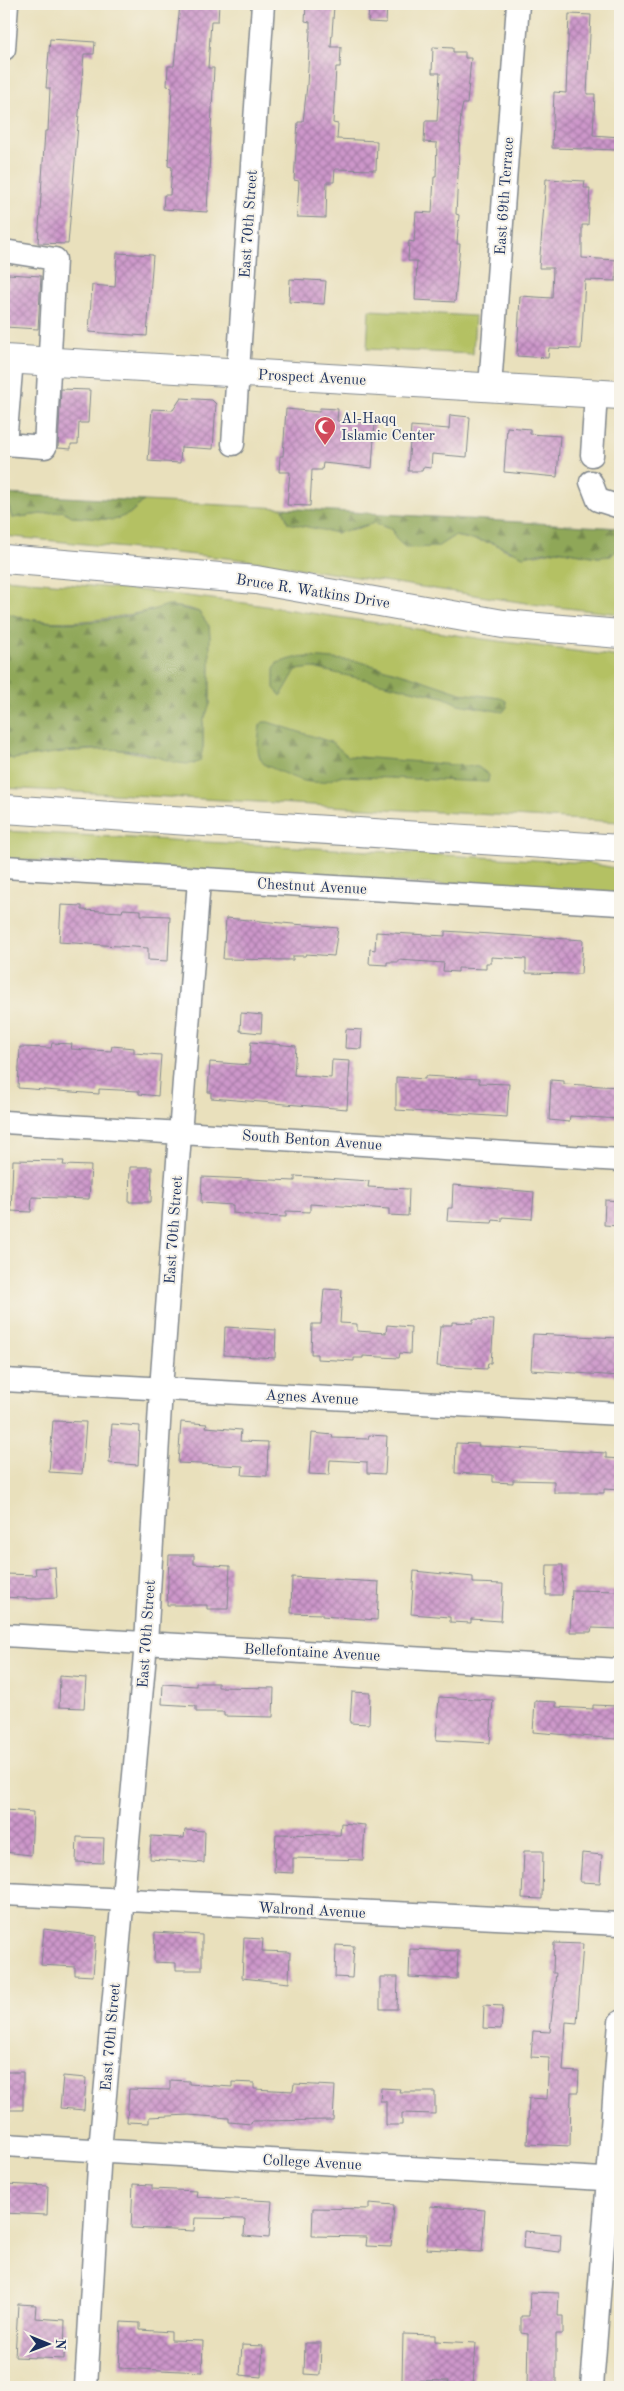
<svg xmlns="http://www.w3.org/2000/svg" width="624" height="2391" font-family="'Old Standard TT',serif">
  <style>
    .grass { fill: #b4c163; stroke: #687860 }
    .forest { fill: url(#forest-firs); stroke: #556b5c }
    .building { fill: url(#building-cross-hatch) }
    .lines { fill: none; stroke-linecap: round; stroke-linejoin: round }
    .minor-casing { stroke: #82888d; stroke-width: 25 }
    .major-casing { stroke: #82888d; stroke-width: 30 }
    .highway-casing { stroke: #82888d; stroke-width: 30 }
    .minor { stroke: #fff; stroke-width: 22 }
    .major { stroke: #fff; stroke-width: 28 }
    .highway { stroke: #fff; stroke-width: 28 }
    .labels { text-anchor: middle; stroke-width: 4; stroke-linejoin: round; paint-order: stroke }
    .street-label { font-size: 15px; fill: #1b2f5e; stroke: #f7f3e8 }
    .poi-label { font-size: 15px; fill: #1b2f5e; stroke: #f7f3e8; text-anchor: start }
  </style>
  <defs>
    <pattern id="forest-firs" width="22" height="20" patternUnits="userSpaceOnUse" patternTransform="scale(1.25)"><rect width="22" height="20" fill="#8fa759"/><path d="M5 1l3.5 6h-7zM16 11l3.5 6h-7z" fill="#74884d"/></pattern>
    <pattern id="building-cross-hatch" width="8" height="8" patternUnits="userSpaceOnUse" patternTransform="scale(1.25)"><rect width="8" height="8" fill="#cd97ca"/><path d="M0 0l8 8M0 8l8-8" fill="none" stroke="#a67ca7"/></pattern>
  </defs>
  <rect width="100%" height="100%" fill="#f7f3e8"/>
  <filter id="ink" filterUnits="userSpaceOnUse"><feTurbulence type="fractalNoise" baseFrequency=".02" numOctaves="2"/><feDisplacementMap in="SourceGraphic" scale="10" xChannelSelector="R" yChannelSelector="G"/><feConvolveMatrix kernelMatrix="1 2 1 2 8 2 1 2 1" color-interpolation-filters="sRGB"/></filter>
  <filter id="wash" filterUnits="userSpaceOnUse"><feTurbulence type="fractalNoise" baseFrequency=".0096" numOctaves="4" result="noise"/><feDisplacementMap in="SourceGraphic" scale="20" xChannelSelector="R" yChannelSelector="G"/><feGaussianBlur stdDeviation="1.12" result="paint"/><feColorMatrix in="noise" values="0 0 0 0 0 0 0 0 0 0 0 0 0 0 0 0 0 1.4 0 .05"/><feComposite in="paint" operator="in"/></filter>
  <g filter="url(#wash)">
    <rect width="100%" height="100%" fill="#e9e0bc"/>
    <path class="grass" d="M369,310L475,316L473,354L367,349Z
      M4,494L12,518L63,511L74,517L129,514L144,501L283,508L288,523L353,530L374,523L393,530L396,539L436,547L454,536L493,543L508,551L537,555L557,550L598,557L611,556L620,547V614L539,605L246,560L4,536Z
      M4,579L138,590L245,603L483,639L620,657V822L4,788V756L13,759L56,752L115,749L195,764L203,747V722L210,704L209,626L199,612C174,601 152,611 127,615C87,622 42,627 4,612Z
      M4,831L589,863L620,869V895L4,859Z"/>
    <path class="forest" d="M5,494L144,501L129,514L114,520L74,517L63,511L12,518Z
      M283,508L620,528V547L611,556L598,557L557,550L523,556L493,543L454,536L437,547L406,548L396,539L393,530L374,523L337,533L288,523Z
      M168,605L199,612L209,626L210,636V704L203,722V747L200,761C184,770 157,755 140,752C97,745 56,753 13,759L4,756V612C53,631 119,622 168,605Z
      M309,657L357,661L410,676L460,693L501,698L506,701L507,707L503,712L458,704L443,697L313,668L296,670L281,696L274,688V669L277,663L295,658Z
      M263,722H268L331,742L348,756L478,767L489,775L488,782L339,776C311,791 292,776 265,765C254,754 259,740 260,725Z"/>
    <g id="blocks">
      <path class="building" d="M180,4H219L218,21H211L208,68H214L207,212L163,209L164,195H170L172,167L168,166L172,87L167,86L168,66H174Z
        M369,4H387L386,23L368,22Z
        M306,5L334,6L331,47H341L340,67H336L333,123L338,124L337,139L377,141L376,170L335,169L334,182H327L326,218L297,217L299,181L294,180L298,122H303L307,85L310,31V22L305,21Z
        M569,14L591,15L587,94H595L593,135L620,137V150L552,148L554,92L566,93Z
        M50,39L95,42L94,54H84L68,244L38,243L45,131H48L50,88H46Z
        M433,47L453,48V52H465V58H471L467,104H463L461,113L456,214L459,215L457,244H460L455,302L415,300L417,261H408L409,241L414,242L416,212L432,213L434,177H436L437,143L424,142L425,121H437L440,73H432Z
        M546,179L585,181L584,188H590L588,225H582V258L617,260L616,281L585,280L581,349L549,348L548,358L517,356L520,296L552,298L553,268H539Z
        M117,253L153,255L147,336L89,332L92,285L115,287Z
        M8,274L41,276L38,329L5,327Z
        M290,279L326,281L324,304L289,302Z
        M61,389L90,390L88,423H79L78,444H71V449L58,448Z
        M181,398L212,400L216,404L213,449L181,447L180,463L148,461L152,409L173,410Z
        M320,408L338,409L337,421L375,423L372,468L323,463L322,470H312L310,506L287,505L290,472H279L280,456H283L286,409L319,412Z
        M450,415L470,417L467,457L432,454L431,468L423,467L422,471H408L411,426L449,429Z
        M507,427L530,429V434L560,436L557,477L504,472Z
        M61,905L82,906V910L122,912L123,909L141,910V915L170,916L168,961L148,960V948L59,942Z
        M226,918L338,928L334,956L306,954L305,956H293V960L223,959Z
        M445,931L583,940L581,974L526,973V959L491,957V963H486V969L458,968V972L443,971L444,963L398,960V962H387V965L369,964L370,949L375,950L376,932L445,936Z
        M241,1013L262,1015L261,1033L240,1031Z
        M346,1029L362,1030L361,1049L345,1048Z
        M251,1042L296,1046L294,1075L331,1078L332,1060L350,1061L347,1109L211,1098V1092H208L210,1062L249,1065Z
        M52,1043L72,1044L71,1049L111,1051L112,1046L134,1048V1053L161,1055L158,1096L139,1094V1091L99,1089V1094L18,1088L20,1047L51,1048Z
        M425,1076L479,1079V1083L509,1084L507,1117L396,1110V1077L425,1079Z
        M551,1080L564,1081V1084L620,1087V1119L570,1116L569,1122L549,1120Z
        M13,1160L64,1161L63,1165L91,1166L89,1199L32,1197L31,1212L11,1211Z
        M130,1167H152L151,1202H129Z
        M295,1176L369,1181L368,1187L409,1189L408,1216L389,1215V1209L310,1204V1212L286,1211V1217L258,1216L233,1213V1205L201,1203L202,1177L295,1181Z
        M453,1185L534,1192L532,1219L502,1217V1221L493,1220L492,1223L447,1221L448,1208H452Z
        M605,1200L620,1201V1226L604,1225Z
        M324,1289L342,1290L340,1323L357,1324V1331L386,1333L387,1325L411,1327L410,1354L400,1353L399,1358L363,1356V1358H354V1361L317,1359V1354H311L312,1324H321Z
        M473,1319L494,1320L491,1363H488L487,1369L437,1366L440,1327H443V1325H452V1322L473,1323Z
        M225,1327L276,1330L275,1358L224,1355Z
        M533,1334L620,1338V1376L531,1370Z
        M53,1421L86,1422L82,1474L49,1472Z
        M181,1422L207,1424L206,1427L241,1430L240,1441L268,1442L267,1476L242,1475L243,1466L178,1463Z
        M112,1424L140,1426L138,1465L109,1463Z
        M312,1433L333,1435L332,1438L368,1439L369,1435L387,1436L385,1474L367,1473V1462L330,1460L329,1475L309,1474Z
        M456,1443L479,1444L478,1446L606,1453V1458L620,1459V1490L604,1489V1493H554V1481L513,1480V1483L493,1482V1475L455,1473Z
        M169,1555H194V1564L230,1566L228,1609H207V1605H167Z
        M547,1565H563L562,1595H546Z
        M55,1567L57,1598L37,1599L4,1597L5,1574L36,1575L35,1568Z
        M414,1571L473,1577V1583L503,1584L501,1621L471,1619V1623L450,1622V1617L411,1614Z
        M292,1577L379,1582L377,1620L322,1616V1614L291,1613Z
        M572,1590L620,1591V1629L592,1628L591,1632H570Z
        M60,1676L86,1678L84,1708L59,1707Z
        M196,1683H218V1687L274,1688L273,1717L224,1716V1712H196V1706L162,1704L163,1684L196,1686Z
        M352,1692L370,1693L369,1724L350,1723Z
        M439,1697L493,1700L490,1743L436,1740Z
        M535,1701L556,1702V1707L593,1709V1705L617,1706L616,1739L533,1732Z
        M4,1810L33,1812L31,1855L4,1852Z
        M341,1823L365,1825L363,1860L293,1858V1873L274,1872L276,1834L340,1835Z
        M185,1830L205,1831L204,1863L150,1859L151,1836L184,1838Z
        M77,1837L104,1838L103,1863L76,1862Z
        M524,1851H543L542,1899L522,1898Z
        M582,1853L602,1855L600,1883L580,1882Z
        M44,1929L96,1936L93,1976L75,1975V1967L41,1965Z
        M155,1932L202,1935V1970H176V1963L154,1962Z
        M244,1938L263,1939L262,1951L290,1952L289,1983L242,1978Z
        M554,1943L583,1944L577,2023L566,2022L563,2071L579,2072L578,2092H571L570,2146L527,2144L529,2098L547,2099L549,2058L531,2057L533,2031L550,2032L556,1973H553Z
        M336,1945L354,1946L352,1978L335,1977Z
        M410,1949L458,1951L457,1979L409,1977Z
        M380,1977H398L397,2009H380Z
        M484,2005L503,2006L501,2029L483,2028Z
        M5,2072H23V2110H5Z
        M63,2076L86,2078L84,2110L60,2108Z
        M170,2080L189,2081V2084L232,2087V2082L254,2083V2089L293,2091L294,2084L335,2086L333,2120L252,2121L251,2124L229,2122V2118L189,2115L149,2117V2123L127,2122L129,2089L170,2090Z
        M381,2088L400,2089L399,2092H435V2114L402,2113V2125H386V2101H380Z
        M4,2184L48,2186L47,2215L4,2213Z
        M133,2184L152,2185V2189L197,2191L196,2197L272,2201L269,2238L244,2236L245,2219L195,2218L194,2231L131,2228Z
        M369,2203L394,2205L391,2247L366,2246L367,2237L312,2236L313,2208L369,2209Z
        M430,2206L485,2210L482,2252L427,2249Z
        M524,2231L561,2234L560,2252L523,2248Z
        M530,2292L559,2293L558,2316H563V2334H556V2387H527L528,2334L521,2333V2316H529Z
        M18,2304L36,2305L35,2318L65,2320L64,2359L15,2357Z
        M121,2322L140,2323V2330L171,2332V2340L203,2341L202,2372L119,2368Z
        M403,2334L435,2335V2341L476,2343L473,2385L448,2383L449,2381L402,2380Z
        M305,2343H321L320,2375L304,2374Z
        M242,2345L263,2346L261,2377L240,2375Z"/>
    </g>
  </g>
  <g filter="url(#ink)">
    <use href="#blocks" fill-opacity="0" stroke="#82888d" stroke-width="1"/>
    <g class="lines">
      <g class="minor-casing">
        <path id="minor" d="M4,49L7,4
          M4,251L55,259L45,447L5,444L12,359
          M490,387L518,4
          M233,444L263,4
          M592,455L596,394
          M591,482L598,500L620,507
          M4,867L620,904
          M4,1122L620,1160
          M4,1380L620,1414
          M4,1635L620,1670
          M4,1894L620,1924
          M4,2145L620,2180
          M86,2387L100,2150L146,1643L161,1389L199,880
          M592,2387L620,2022"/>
      </g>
      <g class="major-casing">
        <path id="major" d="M4,359L620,395"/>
      </g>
      <g class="highway-casing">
        <path id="highway" d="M4,559L256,580L503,624L620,634
          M4,809L620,849"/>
      </g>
      <use href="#minor" class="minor"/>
      <use href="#major" class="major"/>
      <use href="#highway" class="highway"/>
    </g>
  </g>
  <defs>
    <g id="mosque-pin" transform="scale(1.125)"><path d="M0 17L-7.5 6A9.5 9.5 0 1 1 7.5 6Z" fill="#d1495b" stroke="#f7f3e8"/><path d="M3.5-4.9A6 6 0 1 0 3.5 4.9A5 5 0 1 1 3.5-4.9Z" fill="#fff"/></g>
  </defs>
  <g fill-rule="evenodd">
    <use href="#mosque-pin" x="325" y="427"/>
  </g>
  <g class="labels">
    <g class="street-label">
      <text transform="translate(504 196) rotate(-86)" y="5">East 69th Terrace</text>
      <text transform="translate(248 224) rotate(-86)" y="5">East 70th Street</text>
      <text transform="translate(312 377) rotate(3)" y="5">Prospect Avenue</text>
      <text transform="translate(313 591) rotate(9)" y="5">Bruce R. Watkins Drive</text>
      <text transform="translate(312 886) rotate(3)" y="5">Chestnut Avenue</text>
      <text transform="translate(312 1140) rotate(4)" y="5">South Benton Avenue</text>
      <text transform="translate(173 1230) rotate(-86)" y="5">East 70th Street</text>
      <text transform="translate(312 1397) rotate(3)" y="5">Agnes Avenue</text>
      <text transform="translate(146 1634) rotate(-86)" y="5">East 70th Street</text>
      <text transform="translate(312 1652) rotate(3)" y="5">Bellefontaine Avenue</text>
      <text transform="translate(312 1910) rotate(3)" y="5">Walrond Avenue</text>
      <text transform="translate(110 2037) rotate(-85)" y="5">East 70th Street</text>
      <text transform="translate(312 2162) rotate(3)" y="5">College Avenue</text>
    </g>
    <g class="poi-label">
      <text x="341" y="423">Al-Haqq<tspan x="341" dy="17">Islamic Center</tspan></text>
    </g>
  </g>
  <rect width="624" height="2391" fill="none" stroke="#f7f3e8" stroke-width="20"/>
  <g transform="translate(48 2344) rotate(91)" stroke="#f7f3e8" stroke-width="4" paint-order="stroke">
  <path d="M0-4L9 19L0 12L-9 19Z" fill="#1b2f5e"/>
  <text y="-8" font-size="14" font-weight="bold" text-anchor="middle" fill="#1b2f5e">N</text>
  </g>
</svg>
